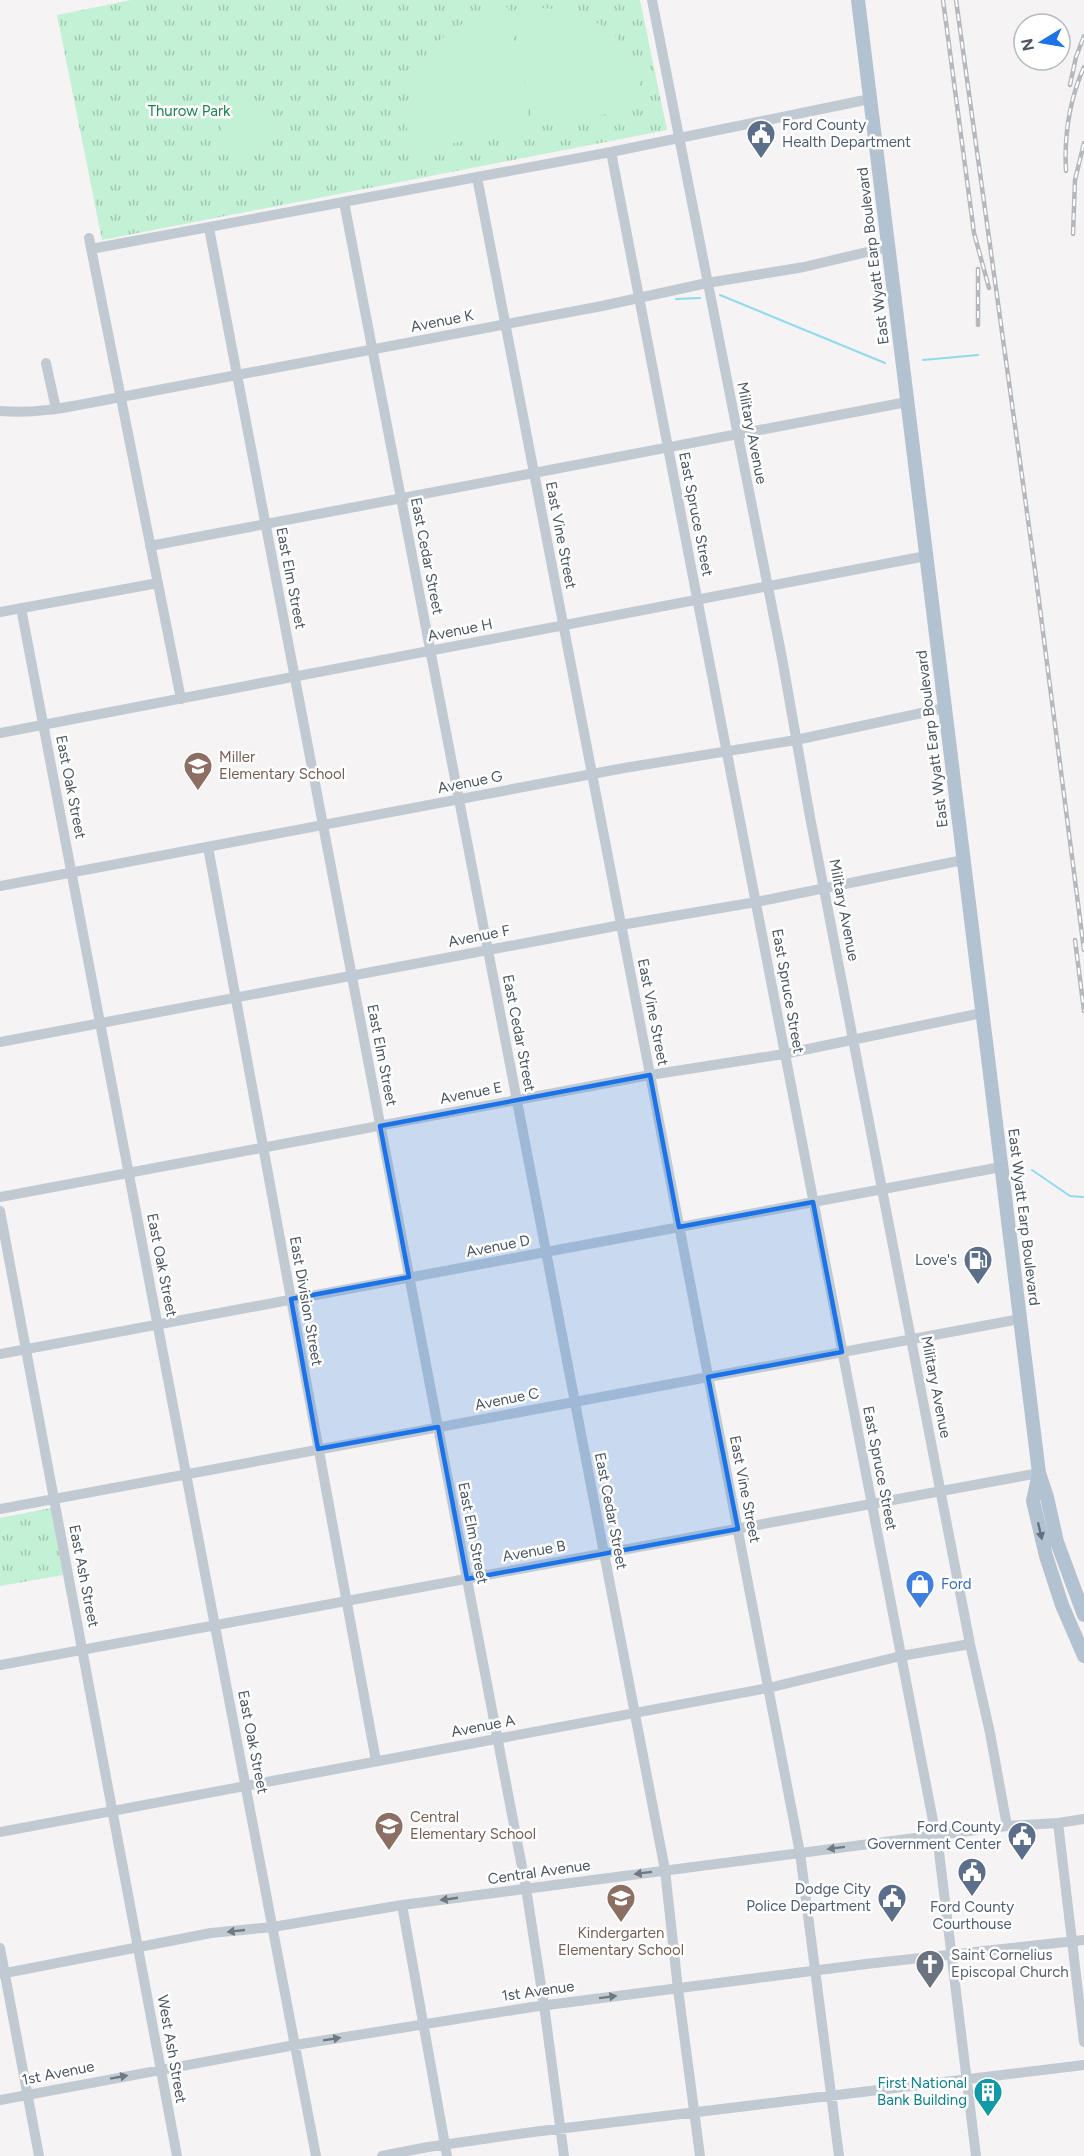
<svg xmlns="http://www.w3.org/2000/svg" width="1084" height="2156" font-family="Figtree,sans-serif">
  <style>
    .grass { fill: url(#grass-tufts) }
    .pitch { fill: #c3f1d5 }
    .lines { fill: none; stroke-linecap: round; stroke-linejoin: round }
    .stream { stroke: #90daee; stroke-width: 2 }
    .minor { stroke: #c1cad2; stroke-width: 10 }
    .major { stroke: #b3c2d1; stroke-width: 14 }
    .rail-casing { stroke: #b5b8bd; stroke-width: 4.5 }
    .rail { stroke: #fff; stroke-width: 2; stroke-dasharray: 7; stroke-linecap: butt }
    .oneway { fill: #64717d }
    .oneway2 { fill: #6e7983 }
    .marked { fill: #1a73e8; fill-opacity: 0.2; stroke: #1a73e8; stroke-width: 4.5; stroke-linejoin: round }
    .labels { text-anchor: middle; stroke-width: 5; stroke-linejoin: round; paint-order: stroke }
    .park-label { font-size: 15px; fill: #17864f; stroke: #fff }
    .service-label { font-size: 15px; fill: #4e5e75; stroke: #fff; text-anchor: end }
    .street-label { font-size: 15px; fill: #4a5661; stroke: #fff }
    .education-label { font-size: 15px; fill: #785e54; stroke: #fff; text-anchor: start }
    .shop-label { font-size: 15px; fill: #366cbe; stroke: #fff; text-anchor: start }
    .worship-label { font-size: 15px; fill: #5b616d; stroke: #fff; text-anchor: start }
    .culture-label { font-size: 15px; fill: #0d838f; stroke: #fff; text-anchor: end }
  </style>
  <defs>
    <pattern id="grass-tufts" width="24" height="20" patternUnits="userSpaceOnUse" patternTransform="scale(1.5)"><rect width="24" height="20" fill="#c3f1d5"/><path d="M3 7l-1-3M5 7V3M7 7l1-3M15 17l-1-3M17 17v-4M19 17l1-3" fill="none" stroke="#a0c6b0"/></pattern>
  </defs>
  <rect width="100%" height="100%" fill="#f5f3f3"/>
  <path class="grass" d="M131,0H640L667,130L102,240L57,15Z
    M51,1508L63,1575L0,1586V1518Z"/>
  <path class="pitch" d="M508,7L529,123L524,129L410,152C396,75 432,24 508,7Z
    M528,8C562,7 594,14 618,39C624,46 631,54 634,62C639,76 640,93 642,108L538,126L532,122L512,11Z
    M262,101L269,143L225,151L217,109Z"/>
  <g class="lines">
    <path class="stream" d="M720,295L885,363
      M676,299L700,298
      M923,360L978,355
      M1032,1170L1070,1196L1083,1197"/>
    <path class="minor" d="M652,0L782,658L810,817L970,1644L990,1733L1007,1826
      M611,152L939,1852L976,2156
      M477,177L800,1853L839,2156
      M344,202L665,1870L678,1989L700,2156
      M209,228L526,1888L544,2005L564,2156
      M89,238L181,699
      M91,249L611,152L870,99
      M46,363L56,409
      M0,411C41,415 81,404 121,397L602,306L707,283L804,267L888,247
      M150,546L907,402
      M21,608L316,2156
      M0,612L158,583
      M0,733L926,556
      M208,847L376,1761
      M0,886L624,768L796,740L945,708
      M0,1042L621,925L756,902L963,860
      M0,1197L650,1075L784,1054L982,1013
      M0,1211L177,2156
      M0,1354L1001,1167
      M0,1509L1020,1319
      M0,1665L1039,1473
      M1058,1823L1084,2042
      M0,1832L768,1688L901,1656L970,1644
      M402,1905L447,2156
      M0,1948L39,2156
      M0,1974L211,1933L273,1927L402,1905L1007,1826L1058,1823L1084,1819
      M0,2100L295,2045L532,2007L866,1964L1084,1940
      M382,2156L428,2147L533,2132L1084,2065"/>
    <path class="major" d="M858,0L1039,1473L1047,1497L1057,1542L1084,1615
      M1039,1473L1033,1501L1046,1556L1062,1605L1084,1656"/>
    <g class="rail-casing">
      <path id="rail" d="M943,0L974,233L989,288
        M956,0L1035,570L1084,950
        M1070,85L1076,57L1084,36
        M1066,171C1064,134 1069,101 1084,67
        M1073,234L1075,180L1084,143
        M978,269V325
        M1075,940L1084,1011"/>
    </g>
    <use href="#rail" class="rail"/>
  </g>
  <defs><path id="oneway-solid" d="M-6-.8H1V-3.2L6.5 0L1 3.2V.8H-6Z" transform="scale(1.5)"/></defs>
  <use class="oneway" href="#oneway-solid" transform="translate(1040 1531) rotate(77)"/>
  <g class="oneway2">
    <use href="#oneway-solid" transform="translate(836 1848) rotate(173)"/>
    <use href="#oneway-solid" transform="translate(643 1873) rotate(173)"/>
    <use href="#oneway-solid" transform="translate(449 1899) rotate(172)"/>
    <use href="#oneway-solid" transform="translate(236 1931) rotate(174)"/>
    <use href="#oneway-solid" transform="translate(608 1997) rotate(-7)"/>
    <use href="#oneway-solid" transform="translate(332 2039) rotate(-9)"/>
    <use href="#oneway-solid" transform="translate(119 2077) rotate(-10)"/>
  </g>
  <path class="marked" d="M650,1075L679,1227L813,1202L842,1352L708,1377L738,1529L467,1579L438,1427L318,1449L291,1299L409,1277L380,1126Z"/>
  <defs>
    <g id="civic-pin" transform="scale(1.5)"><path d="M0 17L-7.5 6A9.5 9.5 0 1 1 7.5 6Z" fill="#5c6f8a" stroke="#fff"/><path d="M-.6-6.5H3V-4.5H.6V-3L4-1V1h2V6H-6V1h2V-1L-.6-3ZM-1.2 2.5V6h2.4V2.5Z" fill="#fff"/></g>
    <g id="school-pin" transform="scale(1.5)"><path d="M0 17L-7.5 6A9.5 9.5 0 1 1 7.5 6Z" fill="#8d6e63" stroke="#fff"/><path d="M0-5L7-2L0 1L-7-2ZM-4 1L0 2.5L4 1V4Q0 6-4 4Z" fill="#fff"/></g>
    <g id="fuel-pin" transform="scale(1.5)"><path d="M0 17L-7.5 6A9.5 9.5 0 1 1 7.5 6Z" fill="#5c6f8a" stroke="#fff"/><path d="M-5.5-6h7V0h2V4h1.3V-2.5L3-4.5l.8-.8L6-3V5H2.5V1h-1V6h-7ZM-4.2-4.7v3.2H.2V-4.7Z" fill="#fff"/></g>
    <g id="shop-pin" transform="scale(1.5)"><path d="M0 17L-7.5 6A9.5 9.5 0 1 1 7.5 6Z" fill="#3f7fe0" stroke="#fff"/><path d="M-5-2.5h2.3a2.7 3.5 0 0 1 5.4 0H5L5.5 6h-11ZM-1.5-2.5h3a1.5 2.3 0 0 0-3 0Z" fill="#fff"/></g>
    <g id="church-pin" transform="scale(1.5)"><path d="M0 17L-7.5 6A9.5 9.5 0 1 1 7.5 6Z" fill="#6b7280" stroke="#fff"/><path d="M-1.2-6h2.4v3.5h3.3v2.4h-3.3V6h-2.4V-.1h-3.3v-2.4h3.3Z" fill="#fff"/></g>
    <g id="building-pin" transform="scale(1.5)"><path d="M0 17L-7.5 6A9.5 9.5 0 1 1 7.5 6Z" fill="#0f9aa8" stroke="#fff"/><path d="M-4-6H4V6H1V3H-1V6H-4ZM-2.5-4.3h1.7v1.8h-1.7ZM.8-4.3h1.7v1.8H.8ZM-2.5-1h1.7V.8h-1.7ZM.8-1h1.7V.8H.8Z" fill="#fff"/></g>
  </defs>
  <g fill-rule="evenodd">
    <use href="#civic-pin" x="761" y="134"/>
    <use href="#school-pin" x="198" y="766"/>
    <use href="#fuel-pin" x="978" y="1260"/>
    <use href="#shop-pin" x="920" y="1584"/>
    <use href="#school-pin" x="389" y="1826"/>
    <use href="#civic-pin" x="1022" y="1836"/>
    <use href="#civic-pin" x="972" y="1872"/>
    <use href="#school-pin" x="621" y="1898"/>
    <use href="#civic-pin" x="892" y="1898"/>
    <use href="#church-pin" x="930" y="1964"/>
    <use href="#building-pin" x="988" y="2092"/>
  </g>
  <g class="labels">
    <g class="park-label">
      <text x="189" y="116">Thurow Park</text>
    </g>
    <g class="service-label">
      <text x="782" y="130" text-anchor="start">Ford County<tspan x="782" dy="17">Health Department</tspan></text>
      <text x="957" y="1265">Love's</text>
      <text x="1001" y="1832">Ford County<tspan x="1001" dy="17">Government Center</tspan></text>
      <text x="871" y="1894">Dodge City<tspan x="871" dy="17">Police Department</tspan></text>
      <text x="972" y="1912" text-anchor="middle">Ford County<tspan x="972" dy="17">Courthouse</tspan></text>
    </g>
    <g class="street-label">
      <text transform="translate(873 256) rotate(-97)" y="5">East Wyatt Earp Boulevard</text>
      <text transform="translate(442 321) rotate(-11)" y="5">Avenue K</text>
      <text transform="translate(752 433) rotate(79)" y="5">Military Avenue</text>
      <text transform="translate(696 514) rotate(79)" y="5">East Spruce Street</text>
      <text transform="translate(561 535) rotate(79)" y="5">East Vine Street</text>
      <text transform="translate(427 556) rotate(79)" y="5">East Cedar Street</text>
      <text transform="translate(291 578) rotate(79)" y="5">East Elm Street</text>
      <text transform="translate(460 630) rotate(-11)" y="5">Avenue H</text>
      <text transform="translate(932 739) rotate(-97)" y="5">East Wyatt Earp Boulevard</text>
      <text transform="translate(470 782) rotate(-11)" y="5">Avenue G</text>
      <text transform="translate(71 787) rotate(79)" y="5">East Oak Street</text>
      <text transform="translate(844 910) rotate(79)" y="5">Military Avenue</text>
      <text transform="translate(479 936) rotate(-11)" y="5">Avenue F</text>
      <text transform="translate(788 991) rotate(80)" y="5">East Spruce Street</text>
      <text transform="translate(653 1012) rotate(79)" y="5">East Vine Street</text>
      <text transform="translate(519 1033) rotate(79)" y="5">East Cedar Street</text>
      <text transform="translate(382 1055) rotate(79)" y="5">East Elm Street</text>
      <text transform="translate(471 1093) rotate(-11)" y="5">Avenue E</text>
      <text transform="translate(1024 1217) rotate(83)" y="5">East Wyatt Earp Boulevard</text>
      <text transform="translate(498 1246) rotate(-11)" y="5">Avenue D</text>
      <text transform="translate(162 1265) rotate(79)" y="5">East Oak Street</text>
      <text transform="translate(306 1301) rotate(80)" y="5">East Division Street</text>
      <text transform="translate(936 1387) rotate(79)" y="5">Military Avenue</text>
      <text transform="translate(507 1399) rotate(-11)" y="5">Avenue C</text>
      <text transform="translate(880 1468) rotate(79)" y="5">East Spruce Street</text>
      <text transform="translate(745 1489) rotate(79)" y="5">East Vine Street</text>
      <text transform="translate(611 1511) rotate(79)" y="5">East Cedar Street</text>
      <text transform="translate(473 1533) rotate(79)" y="5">East Elm Street</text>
      <text transform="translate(534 1551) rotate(-10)" y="5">Avenue B</text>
      <text transform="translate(84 1576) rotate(79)" y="5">East Ash Street</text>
      <text transform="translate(483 1726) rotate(-11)" y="5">Avenue A</text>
      <text transform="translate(253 1742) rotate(79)" y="5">East Oak Street</text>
      <text transform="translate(539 1872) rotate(-8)" y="5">Central Avenue</text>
      <text transform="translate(538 1991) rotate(-8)" y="5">1st Avenue</text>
      <text transform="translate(172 2049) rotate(80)" y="5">West Ash Street</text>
      <text transform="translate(58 2073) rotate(-11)" y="5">1st Avenue</text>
    </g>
    <g class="education-label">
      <text x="219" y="762">Miller<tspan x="219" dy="17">Elementary School</tspan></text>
      <text x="410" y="1822">Central<tspan x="410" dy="17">Elementary School</tspan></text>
      <text x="621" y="1938" text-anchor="middle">Kindergarten<tspan x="621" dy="17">Elementary School</tspan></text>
    </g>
    <g class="shop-label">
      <text x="941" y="1589">Ford</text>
    </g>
    <g class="worship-label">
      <text x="951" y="1960">Saint Cornelius<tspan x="951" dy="17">Episcopal Church</tspan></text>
    </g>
    <g class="culture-label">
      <text x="967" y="2088">First National<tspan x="967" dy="17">Bank Building</tspan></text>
    </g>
  </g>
  <g transform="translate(1042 42) rotate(259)"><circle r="28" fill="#ffffff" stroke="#b7bbc0" stroke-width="1.5"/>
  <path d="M0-4.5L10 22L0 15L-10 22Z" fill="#1a73e8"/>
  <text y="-9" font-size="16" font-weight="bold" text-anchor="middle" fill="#4a5661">N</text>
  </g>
</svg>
